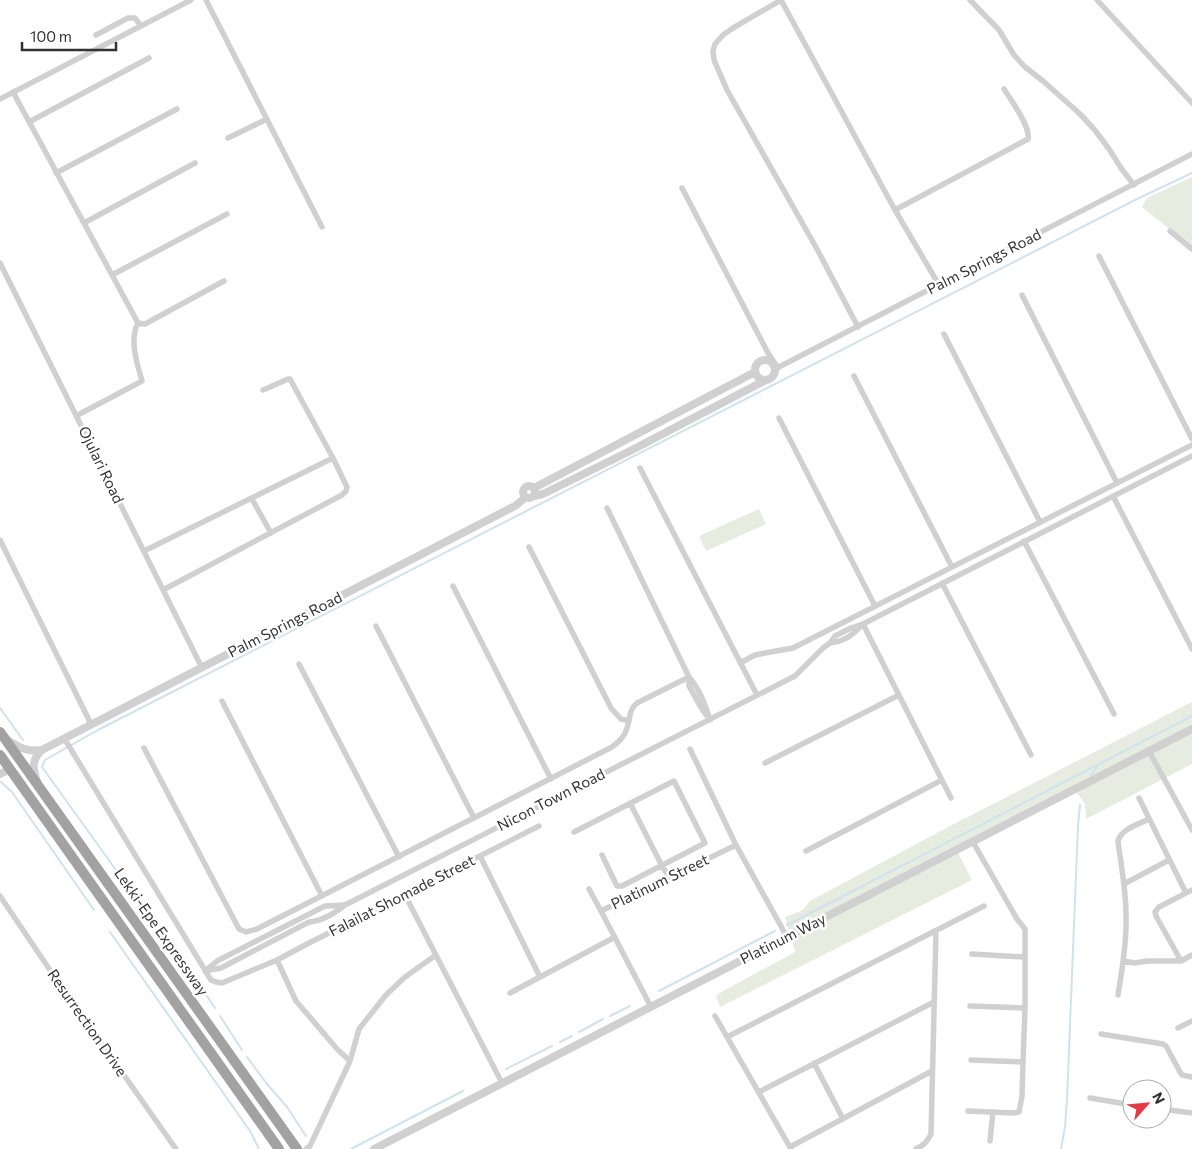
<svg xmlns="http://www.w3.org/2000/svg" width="1192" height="1149" font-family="Commissioner,sans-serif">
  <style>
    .green { fill: #e6ecdf }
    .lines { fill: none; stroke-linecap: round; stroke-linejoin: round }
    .stream { stroke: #cfe2ee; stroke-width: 2 }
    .minor { stroke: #d0d0d0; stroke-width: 5.5 }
    .tertiary { stroke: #d0d0d0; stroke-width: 8 }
    .trunk { stroke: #a2a2a2; stroke-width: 10 }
    .labels { text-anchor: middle; stroke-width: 5; stroke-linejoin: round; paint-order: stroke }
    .street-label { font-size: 15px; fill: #333; stroke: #fff }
  </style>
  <rect width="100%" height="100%" fill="#fff"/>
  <path class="green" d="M1192,177V247L1142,207L1147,198Z
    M759,509L766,524L706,551L699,536Z
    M1192,702V764L1086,819L1085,804L1072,786L1020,816L955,847L972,880L720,1007L716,995L795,952L785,917L803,910L810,901L952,825Z"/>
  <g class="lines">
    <path class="stream" d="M0,708L23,740
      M1091,775L1097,767
      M1,782L12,792L94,910
      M787,925L1192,716
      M110,932L250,1131L259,1149
      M172,948L42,767L45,760L96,731L1135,200L1192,173
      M659,991L775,931
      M207,996L215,1008
      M220,1016L242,1050
      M610,1016L630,1006
      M579,1032L603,1019
      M560,1042L572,1036
      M247,1057L267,1084L287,1107L306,1136
      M506,1069L552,1046
      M351,1149L463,1091
      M1061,1149L1065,1127L1067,1099L1078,826L1080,805"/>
    <path class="minor" d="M206,0L322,227
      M781,0L733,28L723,35L715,44L713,51L714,60L727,90L817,249L858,327
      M781,0L895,210L939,285
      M970,0L999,30L1014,55L1025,67L1043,81L1079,113L1094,129L1109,149L1121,168L1134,185
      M1097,0L1192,103
      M96,35L128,18H135L141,26
      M13,92L138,323C129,340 137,363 142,381L76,416
      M0,99L191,0
      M29,122L149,58
      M228,138L267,119
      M56,173L177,109
      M682,188L768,353L778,368
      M895,210L1028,139C1031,127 1011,100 1004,89
      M84,223L195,163
      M1170,231L1192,249
      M1099,256L1192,439
      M0,263L202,668
      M112,275L227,214
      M1022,295L1117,483
      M138,323L145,324L224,281
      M944,334L1040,522
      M775,369L1192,154
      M854,376L952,567
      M779,418L875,606
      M640,468L757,695
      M1113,496L1192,649
      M252,499L271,533
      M607,508L689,677C700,690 705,704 710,720
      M0,540L91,724
      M1024,541L1114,714
      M529,547L611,708L621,719L629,721
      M144,551L333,458L290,379H288L263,390
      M942,583L1031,755
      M453,586L551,779
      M163,590L342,495L346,491L347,487L333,458
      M863,624L951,798
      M376,626L474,818
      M830,643C845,641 853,635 863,624
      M740,663L755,655L765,653L793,648L1192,445
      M299,664L399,857
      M689,677V686L700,706L706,715
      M222,701L322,896
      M64,738L211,980L216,982L222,983L277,960L309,943L405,895L480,856L540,977
      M144,748L239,929L246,932L257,929L612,747C619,742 625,736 627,728C631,717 628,711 637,703L689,677
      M690,749L736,845L787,937
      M1149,751L1192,830
      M765,763L899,695
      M1139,798L1186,893
      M630,803L662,866L669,877
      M574,832L674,781L705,843L622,886H617L602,855
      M806,851L942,780
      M480,856L539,826
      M1124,884L1169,860
      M589,889L601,911
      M405,895L502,1083
      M0,896L50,970L176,1149
      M972,954L1024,957
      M277,960L296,1001L338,1050L350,1061
      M1123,961L1135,963L1147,961H1181L1192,955
      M1181,961L1156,916L1155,912L1159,907L1192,890
      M205,971L221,968L309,922C322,921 335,913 345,905L795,676L823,648L830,643L835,636L851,628L863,624L1192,456
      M205,971L217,961L325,906L344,905
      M510,993L615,937
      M1118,995C1122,970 1127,940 1126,914C1126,890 1121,865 1118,841C1121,829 1139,824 1149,819
      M970,1006L1025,1008
      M651,1007L601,911L736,845
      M715,1016L791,1149
      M1178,1028L1192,1021
      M1101,1034L1163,1044L1166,1046L1180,1072L1182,1075L1192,1077
      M727,1037L984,906
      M971,1060L1023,1062
      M814,1063L843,1119
      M759,1092L934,1002
      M1090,1098L1132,1105
      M1162,1109L1192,1113
      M968,1111L1013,1113L1019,1112L1022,1096L1023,1062L1025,1008V929L1017,919L973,842
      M990,1141L993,1112
      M790,1147L932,1071
      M306,1149L310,1146L350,1061L359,1029L386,995L405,977L436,955
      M916,1149C924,1145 927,1142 931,1134L936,931"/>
    <path class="tertiary" d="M755 370a10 10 0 1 1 20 0a10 10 0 1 1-20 0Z
      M523 492a6 6 0 1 1 12 0a6 6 0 1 1-12 0Z
      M534,488L755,372
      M534,496L543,494L632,450L764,381
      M7,740C20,748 27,752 42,750
      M0,774L10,769
      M37,781C32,768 32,759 42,750L515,506L526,497
      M374,1149L1192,729"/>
    <path class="trunk" d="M0,732L297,1149
      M0,755L279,1149"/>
  </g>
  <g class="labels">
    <g class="street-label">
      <text transform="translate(984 262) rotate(-27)" y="5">Palm Springs Road</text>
      <text transform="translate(101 465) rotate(64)" y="5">Ojulari Road</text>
      <text transform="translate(285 625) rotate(-27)" y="5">Palm Springs Road</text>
      <text transform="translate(551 800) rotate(-27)" y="5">Nicon Town Road</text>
      <text transform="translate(660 882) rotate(-26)" y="5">Platinum Street</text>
      <text transform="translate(402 896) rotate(-27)" y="5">Falailat Shomade Street</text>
      <text transform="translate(161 932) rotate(55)" y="5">Lekki-Epe Expressway</text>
      <text transform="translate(783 939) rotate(-27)" y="5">Platinum Way</text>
      <text transform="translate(87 1023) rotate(55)" y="5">Resurrection Drive</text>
    </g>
  </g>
  <g transform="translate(1147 1104) rotate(63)"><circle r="24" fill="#ffffff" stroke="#adadad"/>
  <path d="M0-4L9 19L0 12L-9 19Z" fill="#e63946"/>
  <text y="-8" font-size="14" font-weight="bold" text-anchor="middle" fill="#333333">N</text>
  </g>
  <path d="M22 42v8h94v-8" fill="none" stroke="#333333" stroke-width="2.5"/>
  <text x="30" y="42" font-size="15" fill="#333333" stroke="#ffffff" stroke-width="4" paint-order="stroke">100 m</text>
</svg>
